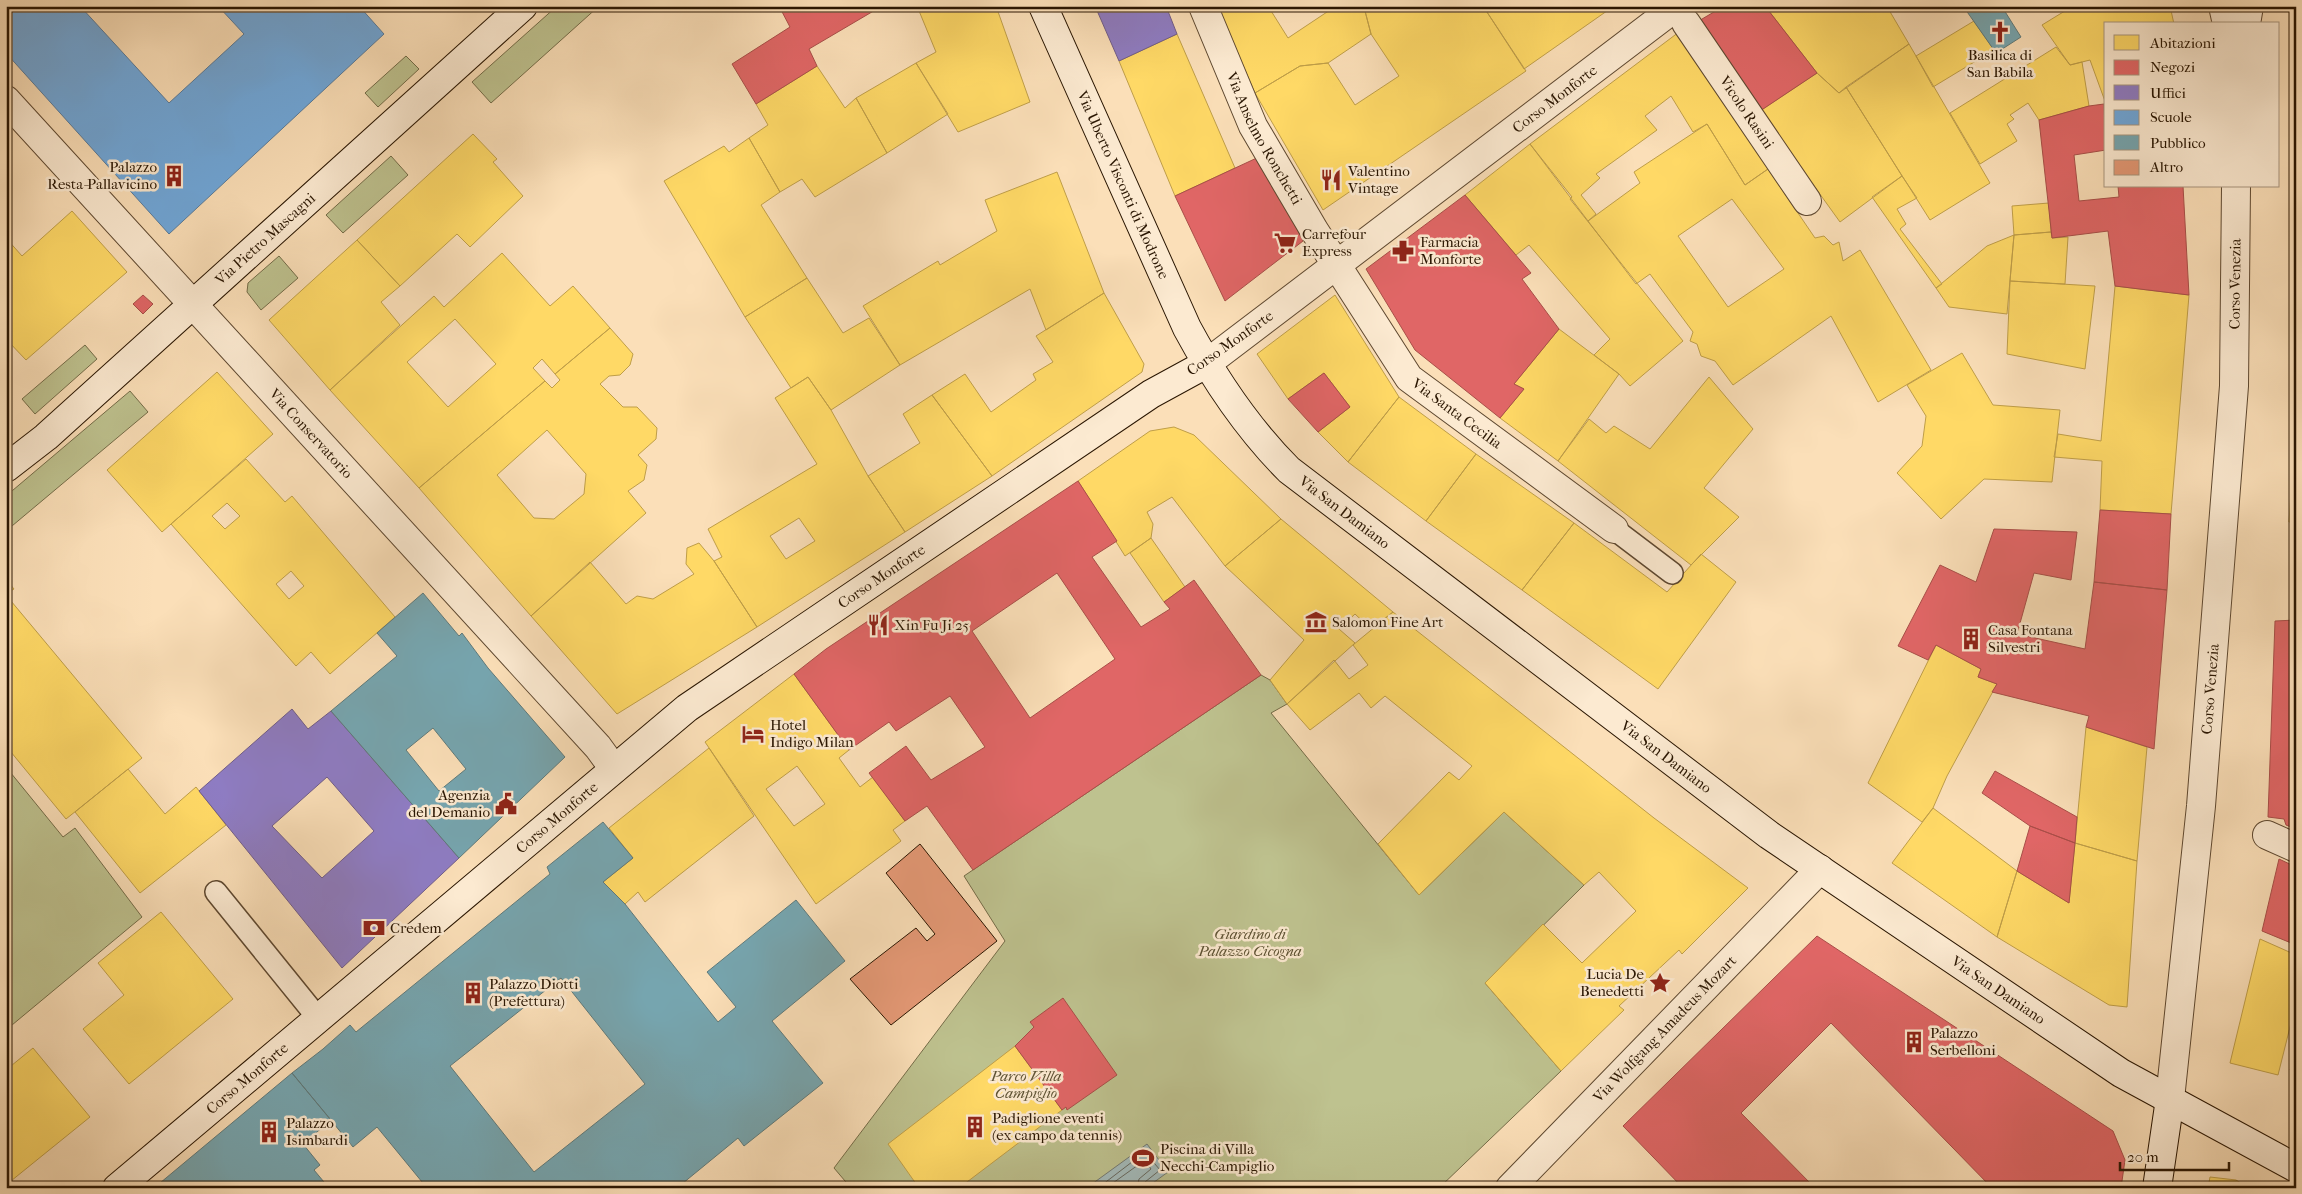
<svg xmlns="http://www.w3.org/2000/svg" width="2302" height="1194" font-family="'IM FELL French Canon',serif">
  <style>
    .green { fill: #bec28f; stroke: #746c48 }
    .water { fill: #a3baba; stroke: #737870 }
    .homes { fill: #ffd966; stroke: #bf9e48; fill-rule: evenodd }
    .shops { fill: #e06666; stroke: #a94e48; fill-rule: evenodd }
    .offices { fill: #8e7cc3; stroke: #705d89; fill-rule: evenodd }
    .schools { fill: #6fa8dc; stroke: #5a7c9b }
    .public { fill: #76a5af; stroke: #5f7a7b; fill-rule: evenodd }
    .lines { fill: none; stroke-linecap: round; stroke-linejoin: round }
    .shore { stroke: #66685e; stroke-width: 1 }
    .building { fill: #e59976; stroke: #2a1602 }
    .lane-casing { stroke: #5e4830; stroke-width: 24 }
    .street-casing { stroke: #5e4830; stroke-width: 30 }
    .secondary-casing { stroke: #2a1602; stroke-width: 30 }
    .lane { stroke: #fcead1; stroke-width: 21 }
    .street { stroke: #fcead1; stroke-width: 28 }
    .secondary { stroke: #fcead1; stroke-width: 28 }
    .labels { text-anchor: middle; stroke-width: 5; stroke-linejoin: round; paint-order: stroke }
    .poi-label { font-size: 15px; fill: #2a1602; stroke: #fcead1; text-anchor: start }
    .street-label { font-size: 15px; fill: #2a1602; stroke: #fcead1 }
    .park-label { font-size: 15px; font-style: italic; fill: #5e5233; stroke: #fcead1 }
  </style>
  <rect width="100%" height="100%" fill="#fbdfb8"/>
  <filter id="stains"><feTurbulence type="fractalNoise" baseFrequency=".004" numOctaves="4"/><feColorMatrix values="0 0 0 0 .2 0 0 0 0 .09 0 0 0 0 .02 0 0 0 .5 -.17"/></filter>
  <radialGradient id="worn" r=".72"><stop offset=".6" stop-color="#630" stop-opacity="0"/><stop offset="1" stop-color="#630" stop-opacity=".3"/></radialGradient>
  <path class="green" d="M557,6H599L491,103L472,82Z
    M406,56L419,69L378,107L365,93Z
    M391,156L408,175L343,233L326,215Z
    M279,256L298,278L261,310L247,292L248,283Z
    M85,345L97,359L35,414L22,399Z
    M130,391L148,412L6,531V496Z
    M1261,675L1270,680L1287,704L1271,713L1419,895L1504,812L1584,885L1485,983L1561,1071L1439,1188H851L834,1168L1005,941L964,876Z
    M6,767L63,837L75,828L142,917L6,1030Z"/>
  <path class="water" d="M1147,1144L1168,1172L1146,1188H1095L1092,1184Z"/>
  <path class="homes" d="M917,6H996L1030,102L958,132L916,63L936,52Z
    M1217,6H1268L1288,38L1336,6H1372L1365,11L1371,34L1328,63L1300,66L1255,93Z
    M1372,6H1483L1526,71L1323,210L1255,93L1300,66L1328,63L1355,105L1399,76L1371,34L1365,11Z
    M1483,6H1614L1524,69Z
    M1765,6H1892L1889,10L1909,44L1839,93L1817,73Z
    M2073,6H2170L2174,24H2106V104L2090,60L2070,65L2042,25Z
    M1974,21L1994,50L1933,87L1916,56Z
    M1679,32L1721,91L1768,169L1745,185L1707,124L1693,132L1671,96L1645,116L1657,130L1596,174L1600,178L1581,195L1596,214L1588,221L1530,144Z
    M1177,34L1235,168L1175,196L1119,61Z
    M1909,44L1990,183L1930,220L1846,87Z
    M2056,47L2070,65L2082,62L2089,106L2039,120L2028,103L2010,115L2014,119L2007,124L2017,141L1980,164L1950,113Z
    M916,63L948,114L887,153L856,98Z
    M817,66L845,108L856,98L887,153L815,197L802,179L780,192L749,138L768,125L756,104Z
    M1817,73L1839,93L1846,87L1902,176L1840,222L1760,111Z
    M1707,124L1745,185L1768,169L1815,238L1824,236L1833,245L1839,242L1843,261L1860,250L1931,370L1878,402L1831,316L1733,385L1715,361L1701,356L1697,344L1690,341L1693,332L1650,274L1636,284L1588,221L1640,183L1634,172ZM1732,199L1784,269L1728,307L1678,236Z
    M473,134L497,159L493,162L523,196L470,247L457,234L400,286L357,240Z
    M749,138L780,192L761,205L807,278L745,317L664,181L724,146L729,152Z
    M1530,144L1572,197L1570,199L1683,341L1630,386L1619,374L1594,355L1610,339L1529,245L1516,255L1465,195Z
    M1057,172L1104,293L1046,330L1030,289L900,365L863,306L938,261L940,265L997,231L985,200Z
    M1902,176L1917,198L1897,209L1906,224L1900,229L1942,284L1936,288L1872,197Z
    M2049,203L2051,232L2014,235L2012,206Z
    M72,211L127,272L26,360L6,339V238L22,256Z
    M2051,232L2052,238L2068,237L2065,284L2010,281L2014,235Z
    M2014,235L2007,314L1949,307L1936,288L1987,246Z
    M357,240L400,286L381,302L400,325L330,390L269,320Z
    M502,253L550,306L573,286L610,328L555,374L542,359L533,368L545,381L419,488L330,390L434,296L444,307ZM455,319L496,364L448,407L407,362Z
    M807,278L843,333L869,318L900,365L831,410L808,377L791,388L745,317Z
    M2010,281L2095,286L2085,369L2007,354Z
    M2115,286L2189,295L2171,514L2100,510L2102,461L2054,457L2058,434L2101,441Z
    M1104,293L1144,364L1142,372L992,476L932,395L965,374L991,412L1036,380L1033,374L1053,362L1036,336Z
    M1335,295L1399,397L1348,462L1318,432L1350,407L1324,373L1288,399L1257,354Z
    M610,328L633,354L630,365L620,375L609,376L600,384L623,407H637L657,428L656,439L638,455L647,465L644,480L628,491L646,513L531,616L419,488L545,381L552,388L560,380L555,374ZM547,430L586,474L584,494L554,519L534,518L497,475Z
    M1559,329L1619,374L1558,461L1500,418L1524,389L1514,384Z
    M1962,353L1993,405L2060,410L2052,482L1984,479L1941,519L1897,473L1922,446L1926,416L1907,385Z
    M217,372L273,434L162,532L107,470Z
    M808,377L831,410L868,476L905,532L757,627L714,561L722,557L708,529L817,464L775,398ZM799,518L815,541L786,559L770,536Z
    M1709,377L1753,429L1704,488L1739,517L1691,565L1558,461L1589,419L1606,433L1614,426L1650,449Z
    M932,395L992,476L905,532L868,476L920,443L903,414Z
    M1399,397L1476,454L1426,521L1348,462Z
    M1174,427L1194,435L1281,519L1225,566L1172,497L1147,512L1153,524L1151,538L1125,556L1078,481L1150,431Z
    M2295,433L2296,522H2289L2293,460Z
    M1476,454L1574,523L1522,590L1426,521Z
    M246,459L285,502L292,496L395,617L330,674L311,652L296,666L171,524ZM227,503L240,516L225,529L212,516ZM291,571L304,586L289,599L276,584Z
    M1281,519L1393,612L1371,629L1355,614L1339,629L1355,643L1287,704L1270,680L1304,640L1225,566Z
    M1574,523L1667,592L1701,554L1736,582L1658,689L1522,590Z
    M1151,538L1185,587L1164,602L1130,553Z
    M699,543L714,561L757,627L617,714L531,616L590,562L626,604L637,596L653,599L694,574L686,564L687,548Z
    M6,579L14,589L6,594Z
    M6,595L142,758L66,819L6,746Z
    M1393,612L1654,818L1748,888L1682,954L1679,950L1619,1006L1624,1010L1561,1071L1485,983L1543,924L1582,963L1636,911L1599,872L1584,885L1504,812L1419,895L1378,844L1449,772L1459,780L1472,766L1385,696L1371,708L1359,693L1310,730L1287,704L1334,660L1349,679L1368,665L1353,645Z
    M1936,645L1981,669L1978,677L1997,684L1947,776L1933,808L1922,822L1868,783Z
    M794,674L849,750L839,758L860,787L873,777L905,821L893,830L901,841L816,904L705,742ZM797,766L825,804L794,826L766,789Z
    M2086,727L2147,747L2137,861L2075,843Z
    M709,748L754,816L645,902L638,892L625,904L603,882L633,858L609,828Z
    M128,769L165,814L196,787L226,825L140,893L75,812Z
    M1933,808L2017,871L1997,937L1892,863Z
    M2075,843L2137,861L2127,1007L2109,1005L1997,937L2017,871L2069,903Z
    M161,912L233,999L129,1084L83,1029L124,995L98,963Z
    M2260,939L2296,955V1003L2278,1075L2230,1063Z
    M1015,1046L1062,1110L959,1188H919L888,1144Z
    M33,1048L90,1117L6,1185V1070Z
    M2210,1177L2236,1180L2249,1188H2208Z"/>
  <path class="shops" d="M779,6H882L809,49L817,66L756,104L732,64L790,27Z
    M1724,6H1765L1817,73L1760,111L1697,22Z
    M2104,104L2106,150L2074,155L2079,201L2119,197L2118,186H2183L2189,295L2115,286L2108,231L2052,238L2039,120L2089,106Z
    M1261,156L1303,241L1225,301L1175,196Z
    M1465,195L1531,273L1522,279L1559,329L1514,384L1524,389L1500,418L1415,350L1366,269Z
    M143,295L153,304L143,314L133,304Z
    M1324,373L1350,407L1318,432L1288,399Z
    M1078,481L1117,541L1092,557L1141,627L1170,609L1164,602L1194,580L1261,675L973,870L927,806L905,821L869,773L906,746L931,780L985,747L950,696L896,731L889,722L849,750L794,674L826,649ZM1057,573L1115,659L1030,718L972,631Z
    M2100,510L2171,514L2167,590L2094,582Z
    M1994,529L2077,532L2071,580L2034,573L2017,634L2085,649L2094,582L2167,590L2154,749L2086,727L2089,716L1992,692L1997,684L1978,677L1981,669L1936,645L1928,660L1898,646L1940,565L1976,582Z
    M2296,620V829L2286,825L2284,819L2268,817L2275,621Z
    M1995,771L2077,817L2075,843L2030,826L1982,793Z
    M2030,826L2075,843L2069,903L2017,871Z
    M2279,859L2296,867V945L2262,931Z
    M1817,936L2113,1131L2125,1160L2121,1188H1992L1831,1023L1741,1113L1815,1188H1683L1623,1126Z
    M1063,998L1117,1075L1067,1110L1066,1107L1062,1110L1015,1046L1034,1027L1030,1022Z
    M2296,1053V1071L2290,1070Z"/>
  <path class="offices" d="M1095,6H1166L1177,34L1119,61Z
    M292,709L308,729L331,711L459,858L342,968L199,791ZM327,777L374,831L322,878L272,826Z"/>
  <path class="schools" d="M6,6H80L169,103L244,34L218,6H359L384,34L169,234L6,53Z"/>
  <path class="public" d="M1963,6H2009L2004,10L2021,37L1996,53Z
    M423,593L459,636L462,633L488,668L565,757L459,858L331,711L397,656L377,633ZM433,728L466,769L439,791L406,750Z
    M603,822L633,858L603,882L625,904L718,1022L736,1007L707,972L796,900L845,961L772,1021L823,1083L744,1146L738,1138L677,1188H427L377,1127L353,1147L292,1073L323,1049L350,1025L356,1032L550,874L547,867ZM561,978L645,1084L534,1172L450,1066Z
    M292,1073L331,1120L303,1144L320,1165L314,1170L329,1188H154Z"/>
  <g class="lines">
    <path class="shore" d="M1098,1188L1145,1152L1160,1170L1145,1182L1143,1188
      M1106,1188L1145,1160L1151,1169L1139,1179L1137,1188"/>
  </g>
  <path class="building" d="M920,844L997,941L891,1025L850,979L916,928L927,941L935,934L886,873Z"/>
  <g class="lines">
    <g class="lane-casing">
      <path id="lane" d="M1614,529L1672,573
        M216,892L318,1018"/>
    </g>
    <g class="street-casing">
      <g id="street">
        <path id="s1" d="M1203,6L1253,126L1314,230L1409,378L1614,529"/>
        <path d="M2223,6L2227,24"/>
        <path id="s2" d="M1686,23L1807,201"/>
        <path d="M2246,24L2249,6"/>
        <path id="s3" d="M6,100L598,747L614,769"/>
        <path id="s4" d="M1206,364L1677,6"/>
        <path d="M2267,835L2296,848"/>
        <path id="s5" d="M2170,1099L2201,806L2234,386L2236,186"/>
        <path id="s6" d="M1510,1188L1820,869"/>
      </g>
    </g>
    <g class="secondary-casing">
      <g id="secondary">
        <path id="s7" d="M1043,6L1187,328C1215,380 1247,428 1289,470L1769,835L2121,1073L2296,1168"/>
        <path id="s8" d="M6,468L46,437L523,6"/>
        <path id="s9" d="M117,1188L687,708L1151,394L1206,364"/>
        <path d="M2157,1188L2170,1099"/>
      </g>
    </g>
    <use href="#lane" class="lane"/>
    <use href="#street" class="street"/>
    <use href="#secondary" class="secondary"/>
  </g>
  <defs>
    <g id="church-bare" transform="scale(1.725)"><path d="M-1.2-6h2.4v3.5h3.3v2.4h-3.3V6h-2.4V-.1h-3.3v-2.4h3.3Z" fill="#8f2418" stroke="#fcead1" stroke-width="2.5" paint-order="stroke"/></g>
    <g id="building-bare" transform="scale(1.725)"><path d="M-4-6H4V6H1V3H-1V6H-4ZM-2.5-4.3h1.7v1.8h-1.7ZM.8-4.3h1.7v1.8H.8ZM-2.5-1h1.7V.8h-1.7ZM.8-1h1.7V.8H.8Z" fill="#8f2418" stroke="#fcead1" stroke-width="2.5" paint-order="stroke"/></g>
    <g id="restaurant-bare" transform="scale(1.725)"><path d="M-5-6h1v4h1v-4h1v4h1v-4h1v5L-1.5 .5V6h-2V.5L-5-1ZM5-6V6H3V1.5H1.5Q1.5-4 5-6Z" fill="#8f2418" stroke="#fcead1" stroke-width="2.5" paint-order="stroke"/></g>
    <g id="supermarket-bare" transform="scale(1.725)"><path d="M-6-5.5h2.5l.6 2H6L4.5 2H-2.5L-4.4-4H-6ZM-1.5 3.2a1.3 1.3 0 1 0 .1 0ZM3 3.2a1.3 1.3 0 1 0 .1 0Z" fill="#8f2418" stroke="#fcead1" stroke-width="2.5" paint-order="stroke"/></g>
    <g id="pharmacy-bare" transform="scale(1.725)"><path d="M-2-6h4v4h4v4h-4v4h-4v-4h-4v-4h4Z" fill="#8f2418" stroke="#fcead1" stroke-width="2.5" paint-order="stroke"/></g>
    <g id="museum-bare" transform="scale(1.725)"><path d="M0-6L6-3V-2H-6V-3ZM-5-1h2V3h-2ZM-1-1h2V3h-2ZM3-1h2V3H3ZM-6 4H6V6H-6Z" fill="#8f2418" stroke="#fcead1" stroke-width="2.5" paint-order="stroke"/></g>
    <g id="hotel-bare" transform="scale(1.725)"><path d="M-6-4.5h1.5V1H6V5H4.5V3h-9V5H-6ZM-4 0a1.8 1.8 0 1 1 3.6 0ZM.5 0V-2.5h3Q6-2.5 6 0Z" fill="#8f2418" stroke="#fcead1" stroke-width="2.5" paint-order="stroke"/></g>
    <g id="civic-bare" transform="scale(1.725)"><path d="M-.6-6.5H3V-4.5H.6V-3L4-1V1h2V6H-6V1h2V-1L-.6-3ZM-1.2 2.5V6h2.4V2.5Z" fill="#8f2418" stroke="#fcead1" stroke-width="2.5" paint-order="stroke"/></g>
    <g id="bank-bare" transform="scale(1.725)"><path d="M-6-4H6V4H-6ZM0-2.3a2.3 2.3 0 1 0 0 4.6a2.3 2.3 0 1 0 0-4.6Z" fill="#8f2418" stroke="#fcead1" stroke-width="2.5" paint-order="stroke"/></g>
    <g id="sight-bare" transform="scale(1.725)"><path d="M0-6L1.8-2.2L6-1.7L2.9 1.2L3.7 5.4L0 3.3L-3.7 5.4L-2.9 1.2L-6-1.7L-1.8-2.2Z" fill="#8f2418" stroke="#fcead1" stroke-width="2.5" paint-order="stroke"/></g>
    <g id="stadium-bare" transform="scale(1.725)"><path d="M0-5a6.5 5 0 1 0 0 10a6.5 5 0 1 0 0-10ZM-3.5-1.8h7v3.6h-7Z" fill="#8f2418" stroke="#fcead1" stroke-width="2.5" paint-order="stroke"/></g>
  </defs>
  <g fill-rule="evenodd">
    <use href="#church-bare" x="2000" y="32"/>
    <use href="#building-bare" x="174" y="176"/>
    <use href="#restaurant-bare" x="1331" y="180"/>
    <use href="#supermarket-bare" x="1285" y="243"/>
    <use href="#pharmacy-bare" x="1403" y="251"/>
    <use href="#museum-bare" x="1316" y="622"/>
    <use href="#restaurant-bare" x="878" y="625"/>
    <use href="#building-bare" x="1971" y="639"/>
    <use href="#hotel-bare" x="753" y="734"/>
    <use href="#civic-bare" x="506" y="804"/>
    <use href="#bank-bare" x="374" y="928"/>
    <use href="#sight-bare" x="1660" y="983"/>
    <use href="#building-bare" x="473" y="993"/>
    <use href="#building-bare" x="1914" y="1042"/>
    <use href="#building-bare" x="975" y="1127"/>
    <use href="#building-bare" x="269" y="1132"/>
    <use href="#stadium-bare" x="1143" y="1158"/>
  </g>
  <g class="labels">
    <g class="poi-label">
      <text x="2000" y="60" text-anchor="middle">Basilica di<tspan x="2000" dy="17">San Babila</tspan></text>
      <text x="157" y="172" text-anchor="end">Palazzo<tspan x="157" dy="17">Resta-Pallavicino</tspan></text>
      <text x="1348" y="176">Valentino<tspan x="1348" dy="17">Vintage</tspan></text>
      <text x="1302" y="239">Carrefour<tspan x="1302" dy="17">Express</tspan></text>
      <text x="1420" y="247">Farmacia<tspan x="1420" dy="17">Monforte</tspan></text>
      <text x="1332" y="627">Salomon Fine Art</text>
      <text x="894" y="630">Xin Fu Ji 25</text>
      <text x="1988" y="635">Casa Fontana<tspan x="1988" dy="17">Silvestri</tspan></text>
      <text x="770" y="730">Hotel<tspan x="770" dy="17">Indigo Milan</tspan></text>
      <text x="490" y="800" text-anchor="end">Agenzia<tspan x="490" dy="17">del Demanio</tspan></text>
      <text x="390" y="933">Credem</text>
      <text x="1644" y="979" text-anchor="end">Lucia De<tspan x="1644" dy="17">Benedetti</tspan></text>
      <text x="489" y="989">Palazzo Diotti<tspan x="489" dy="17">(Prefettura)</tspan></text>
      <text x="1930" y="1038">Palazzo<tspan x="1930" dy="17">Serbelloni</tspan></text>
      <text x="992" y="1123">Padiglione eventi<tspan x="992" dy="17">(ex campo da tennis)</tspan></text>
      <text x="286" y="1128">Palazzo<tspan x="286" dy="17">Isimbardi</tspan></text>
      <text x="1160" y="1154">Piscina di Villa<tspan x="1160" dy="17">Necchi-Campiglio</tspan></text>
    </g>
    <g class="street-label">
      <text dy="5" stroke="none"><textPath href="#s4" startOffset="438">Corso Monforte</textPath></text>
      <text dy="5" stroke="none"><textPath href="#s2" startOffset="108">Vicolo Rasini</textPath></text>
      <text dy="5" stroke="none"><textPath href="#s1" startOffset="146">Via Anselmo Ronchetti</textPath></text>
      <text dy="5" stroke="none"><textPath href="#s7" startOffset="196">Via Uberto Visconti di Modrone</textPath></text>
      <text dy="5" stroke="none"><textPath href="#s8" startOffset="346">Via Pietro Mascagni</textPath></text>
      <text dy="5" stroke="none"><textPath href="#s5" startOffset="818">Corso Venezia</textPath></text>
      <text transform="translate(1230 343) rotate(-35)" y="5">Corso Monforte</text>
      <text dy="5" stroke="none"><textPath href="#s1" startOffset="486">Via Santa Cecilia</textPath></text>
      <text dy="5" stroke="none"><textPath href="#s3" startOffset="452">Via Conservatorio</textPath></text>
      <text dy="5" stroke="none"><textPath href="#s7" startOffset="598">Via San Damiano</textPath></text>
      <text dy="5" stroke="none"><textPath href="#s9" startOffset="980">Corso Monforte</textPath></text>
      <text dy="5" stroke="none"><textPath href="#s5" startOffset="412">Corso Venezia</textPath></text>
      <text dy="5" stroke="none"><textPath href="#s7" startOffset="1002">Via San Damiano</textPath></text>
      <text dy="5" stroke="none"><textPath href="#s9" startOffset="575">Corso Monforte</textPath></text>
      <text dy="5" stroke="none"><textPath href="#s7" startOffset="1408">Via San Damiano</textPath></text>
      <text dy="5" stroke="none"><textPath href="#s6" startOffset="222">Via Wolfgang Amadeus Mozart</textPath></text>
      <text dy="5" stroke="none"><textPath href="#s9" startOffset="170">Corso Monforte</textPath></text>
    </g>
    <g class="park-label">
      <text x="1250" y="939">Giardino di<tspan x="1250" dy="17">Palazzo Cicogna</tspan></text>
      <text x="1026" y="1081">Parco Villa<tspan x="1026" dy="17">Campiglio</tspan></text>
    </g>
  </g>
  <rect width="2302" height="1194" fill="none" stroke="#fbdfb8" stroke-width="25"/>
  <rect x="8" y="8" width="2287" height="1179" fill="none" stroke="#2a1602" stroke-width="2.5"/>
  <rect x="12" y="12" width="2277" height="1169" fill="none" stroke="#2a1602"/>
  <rect x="2104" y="22" width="175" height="165" fill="#fcead1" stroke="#a8957e"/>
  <rect x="2114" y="35" width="25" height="15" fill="#ffd966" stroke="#a8957e"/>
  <text x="2150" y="48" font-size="15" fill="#2a1602">Abitazioni</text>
  <rect x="2114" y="60" width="25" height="15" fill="#e06666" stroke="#a8957e"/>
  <text x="2150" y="72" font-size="15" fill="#2a1602">Negozi</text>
  <rect x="2114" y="85" width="25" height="15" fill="#8e7cc3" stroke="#a8957e"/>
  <text x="2150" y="98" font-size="15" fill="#2a1602">Uffici</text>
  <rect x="2114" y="110" width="25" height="15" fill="#6fa8dc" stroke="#a8957e"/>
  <text x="2150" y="122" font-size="15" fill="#2a1602">Scuole</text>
  <rect x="2114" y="135" width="25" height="15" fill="#76a5af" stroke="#a8957e"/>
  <text x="2150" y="148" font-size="15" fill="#2a1602">Pubblico</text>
  <rect x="2114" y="160" width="25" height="15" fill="#e59976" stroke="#a8957e"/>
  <text x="2150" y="172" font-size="15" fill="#2a1602">Altro</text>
  <path d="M2120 1162v8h109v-8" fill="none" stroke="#2a1602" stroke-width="2.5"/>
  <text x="2127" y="1162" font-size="15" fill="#2a1602" stroke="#fcead1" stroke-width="4" paint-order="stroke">20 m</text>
  <rect width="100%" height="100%" filter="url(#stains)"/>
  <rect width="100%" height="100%" fill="url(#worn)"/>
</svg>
